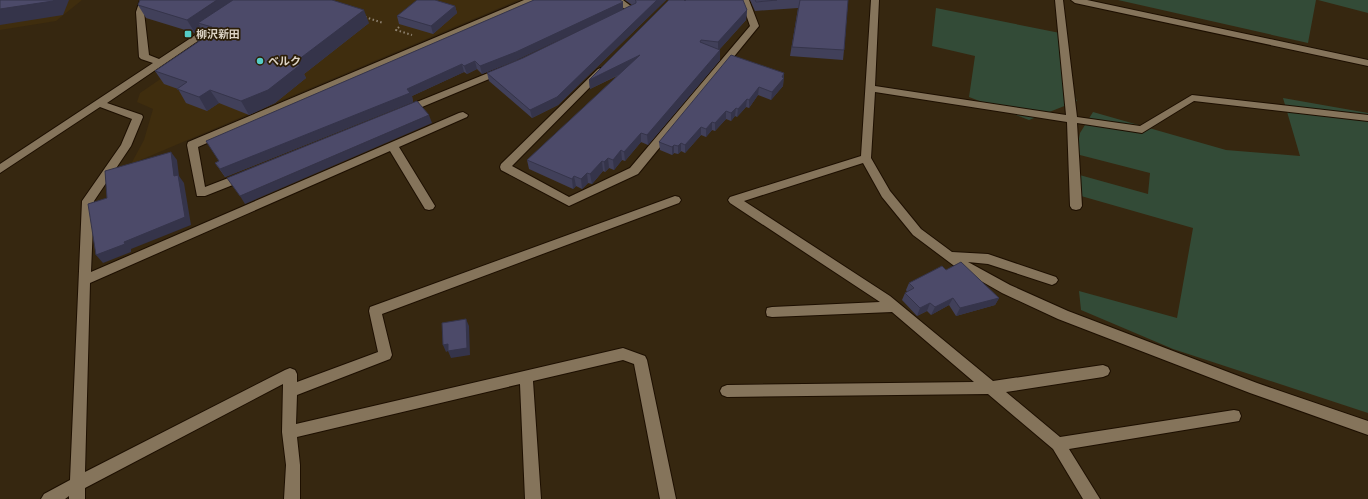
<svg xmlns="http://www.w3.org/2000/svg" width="1368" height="499" font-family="Cabin,'Noto Sans JP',sans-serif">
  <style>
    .built { fill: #3f2d0e }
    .green { fill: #334b37 }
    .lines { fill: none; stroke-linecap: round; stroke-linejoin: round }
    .minor-casing { stroke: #1d0f00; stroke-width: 2 }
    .path { stroke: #8e8270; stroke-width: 2; stroke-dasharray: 1.5 2.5; stroke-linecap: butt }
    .minor { fill: #85745b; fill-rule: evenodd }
    .wall { fill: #41405a }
    .shaded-wall { fill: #35344a }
    .building { fill: #4c4a69; stroke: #35344a }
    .poi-dot { fill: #55cdc6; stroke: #2b1d06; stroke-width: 1.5 }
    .labels { text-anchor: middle; stroke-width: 3.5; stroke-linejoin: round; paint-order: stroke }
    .far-poi-label { font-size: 11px; font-weight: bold; fill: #dcd3c5; stroke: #2b1d06; text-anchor: start }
  </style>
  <rect width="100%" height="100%" fill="#362710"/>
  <path class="built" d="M0,0H82L56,21L0,30Z
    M276,0H518L131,164L144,140L153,109L137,102L140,93Z"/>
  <path class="green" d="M1118,0H1316L1308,43Z
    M1318,0H1368V13Z
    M936,8L1060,33L1063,73L1077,101L1029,120L969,97L975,56L932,46Z
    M1283,98L1368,113V413L1173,349L1081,310L1079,291L1177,318L1193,228L1074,194L1076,174L1148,194L1150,173L1076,154L1080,133L1093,112L1226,150L1300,156Z"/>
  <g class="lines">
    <g class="minor-casing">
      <path id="minor" d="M140,0H148L144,12L149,55L159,59L206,28L209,27L214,30L107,103L142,115L143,117L131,146L94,201L91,272L459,113L463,112L468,115L467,117L399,147L435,206L433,209L429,210L425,209L390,151L90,283L85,472L285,370L290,368L295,370L297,374V382L378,352L369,311L370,307L675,196L679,197L681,200L679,203L382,314L392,355L390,359L297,395L296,424L623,348L645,356L647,360L676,499H660L634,364L623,360L533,381L541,499H525L520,384L297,437L300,465V499H284L286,465L282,432L283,384L85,488V499H69V496L65,499H41L44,494L70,480L82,201L121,145L132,119L100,107L0,173V164L153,63L141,59L139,57L136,12Z
        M524,0H535L198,147L205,187L244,172L248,173L250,176L248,179L205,196H197L187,145L188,142Z
        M613,0H623L636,10L625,17H619L618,15L626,10Z
        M741,0H749L759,26L638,174L569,206L501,170L500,167L501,164L598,69L601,68L606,71L604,73L512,166L569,197L630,168L750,26Z
        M871,0H879L875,86L1066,115L1055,0H1063L1077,117L1140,126L1192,95L1368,115V121L1194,101L1142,133L1077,123L1082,206L1080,209L1076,210L1072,209L1070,206L1067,122L875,92L871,158L890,191L921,229L952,252L988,254L1056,277L1058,280L1056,283L1052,285L988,264L968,262L1010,285L1068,311L1257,383L1368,421V435L1250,393L1058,319L1002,293L953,265L913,235L882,197L863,163L744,201L890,296L993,381L1103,365L1108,367L1110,371L1108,375L1103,377L1006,392L1060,437L1234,410L1239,411L1241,416L1239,421L1069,449L1100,499H1083L1053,449L988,394L727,397L722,395L720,391L722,387L727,385L974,382L892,312L772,317L767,316L766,312L767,308L772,307L880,302L730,203L728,200L730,197L861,156Z
        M1071,0H1087L1368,60V66L1075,3Z
        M503,67L508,70L506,72L410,112L406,113L401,110L402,108Z"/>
    </g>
    <path class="path" d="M365,17L383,23
      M399,27L396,30L412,35"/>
    <use href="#minor" class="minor"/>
  </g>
  <path class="wall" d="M534,0L517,60L482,74L477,69L467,74L464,72L412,96L413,102L225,177L215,163Z
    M625,0H666L558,105L532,118L489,81L487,73L523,58L632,5Z
    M750,0H848L844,50L843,60L790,56L798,8L755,11Z
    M685,1L747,10L746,20L719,50H720V60L648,145L641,142L625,161L622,160L614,170L609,168L605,172L603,171L592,184L588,183L582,189L576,186L573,189L529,169L527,160L617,76L590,89L589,80Z
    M138,5L369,23L304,74L306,78L275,103L249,115L219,103L207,111L186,103L178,89L164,84L155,71L198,42L196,38L204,33L202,29L195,33L146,18Z
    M455,6L457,13L433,34L399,24L397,16Z
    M784,73L783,86L771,100L758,95L749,108L746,107L737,117L735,116L731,121L726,119L715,131L712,130L706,137L701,135L685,153L681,151L678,154L674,153L672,155L660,150L659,142Z
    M946,270L999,298L995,305L956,316L949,305L931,315L927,311L917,316L902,300L905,293L907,292L906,290L909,283Z"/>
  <path class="shaded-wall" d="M54,0H69L63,15L0,25V9Z
    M217,0H244L198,23L202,29L195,33L187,20Z
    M657,0H666L558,105L532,118L530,110Z
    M623,2V10L517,60L482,74L480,66Z
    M455,6L457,13L433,34L431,26Z
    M364,10L369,23L304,74L306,78L275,103L249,115L241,101L294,63Z
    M747,10L746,20L718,51V42Z
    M720,50V60L648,145L647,135Z
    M640,55V64L590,89L589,80Z
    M475,61L477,69L467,74L464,66Z
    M462,64L464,72L412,96L413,102L225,177L220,169L407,89Z
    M784,73L783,86L771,100L772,92Z
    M759,87L758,95L749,108V100Z
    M210,90L219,103L207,111L199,97Z
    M747,99L746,107L737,117L738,109Z
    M736,108L735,116L731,121V113Z
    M726,111V119L715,131V123Z
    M429,115L432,123L245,204L240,196Z
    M712,122V130L706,137V129Z
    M701,127V135L685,153V145Z
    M641,133V142L625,161L624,152Z
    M681,143V151L678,154V146Z
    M674,145V153L672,155V147Z
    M621,150L622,160L614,170L613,160Z
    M171,152L177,160L179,176L184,183L191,225L131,249V252L103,263L96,255L124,242L174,176Z
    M608,158L609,168L605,172L604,162Z
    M602,161L603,171L592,184L590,174Z
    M587,173L588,183L582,189L581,179Z
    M574,176L576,186L573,189L572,179Z
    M953,298L949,305L931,315L935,307Z
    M999,298L995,305L956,316L960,308Z
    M930,303L927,311L917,316L920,308Z
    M466,319L469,326L470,355L451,358L448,351L446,352L443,345Z"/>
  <path class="building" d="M0,0H54L53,1L0,9Z
    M140,0H217L187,20L138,5Z
    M233,0H332L364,10L294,63L300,65L268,90L241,101L210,90L199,97L177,89L187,82L155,71L201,40L196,38L212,27L198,23Z
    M417,0H435L455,6L431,26L397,16Z
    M534,0H620L623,2L516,52L480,66L475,61L464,66L462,64L407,89L410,93L220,169L215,163L219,161L206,141Z
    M635,0H657L557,97L530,110L487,73L523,58L636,3V1Z
    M669,0H684L685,1L686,0H743L747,10L718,42L701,40L700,42L720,50L647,135L641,133L624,152L621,150L613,160L608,158L604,162L602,161L590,174L587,173L581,179L574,176L572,179L527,160L640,55L589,80Z
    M755,0H777L756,2Z
    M800,0H848L844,50L792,47Z
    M731,55L784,73L782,77L784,78L772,92L759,87L749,100L747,99L738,109L736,108L731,113L726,111L715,123L712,122L706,129L701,127L685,145L681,143L678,146L674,145L672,147L659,142Z
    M417,101L429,115L240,196L227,178Z
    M171,152L174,176L178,175L185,217L124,242L125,244L96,255L88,204L107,198L105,171Z
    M961,262L999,298L960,308L953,298L935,307L930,303L920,308L905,293L914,288L909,283L942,266L946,270Z
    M466,319L467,348L448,351V344L443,345L442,323Z"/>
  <g class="poi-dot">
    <rect x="184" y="30" width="8" height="8" rx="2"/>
    <circle cx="260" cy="61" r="4"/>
  </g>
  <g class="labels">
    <g class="far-poi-label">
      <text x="196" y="38">柳沢新田</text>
      <text x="268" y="65">ベルク</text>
    </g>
  </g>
</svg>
